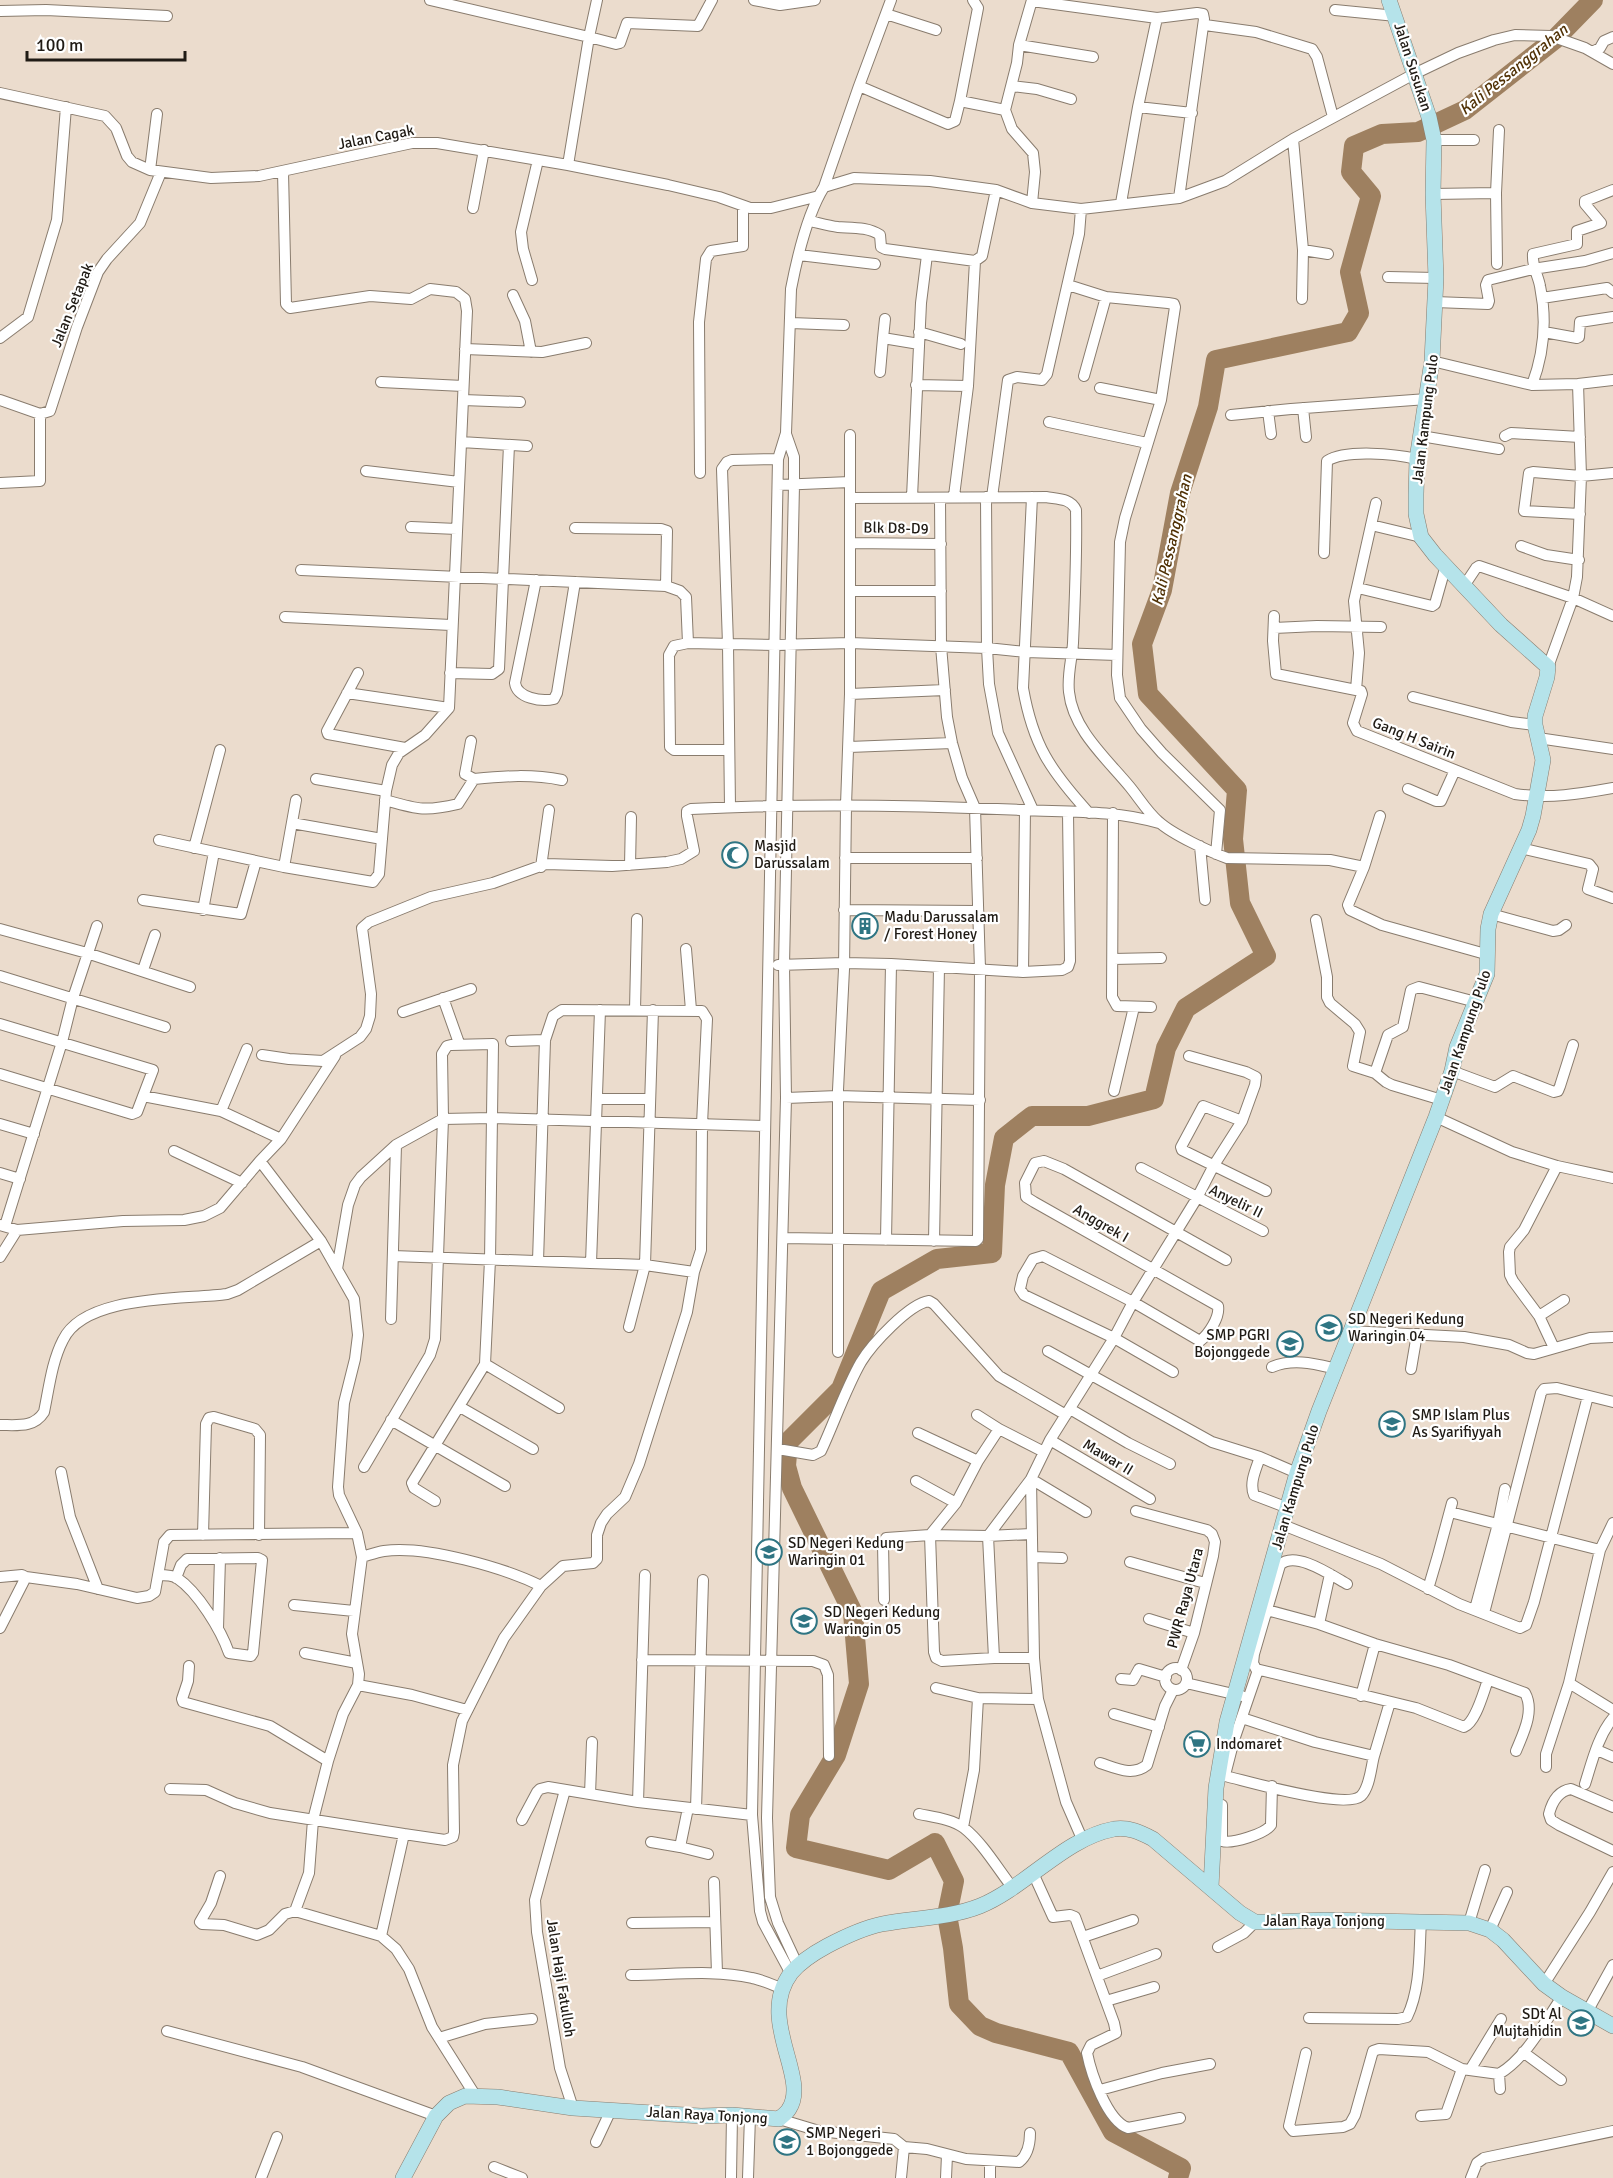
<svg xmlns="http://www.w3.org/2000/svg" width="1613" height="2178" font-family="Signika,sans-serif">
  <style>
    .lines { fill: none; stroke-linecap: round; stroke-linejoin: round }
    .river { stroke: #9e8060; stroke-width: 20 }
    .street-casing { stroke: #897c6e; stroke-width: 12 }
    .secondary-casing { stroke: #897c6e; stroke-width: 16 }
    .street { stroke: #fff; stroke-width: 10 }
    .secondary { stroke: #b5e3ea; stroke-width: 15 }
    .labels { text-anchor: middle; stroke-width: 4.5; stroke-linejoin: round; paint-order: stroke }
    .street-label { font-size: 15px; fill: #201b15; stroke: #fff }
    .poi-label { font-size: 15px; fill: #201b15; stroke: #fff; text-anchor: start }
    .water-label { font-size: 16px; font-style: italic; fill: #503105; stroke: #fff }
  </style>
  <rect width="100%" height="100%" fill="#ebdccd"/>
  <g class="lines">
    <path class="river" d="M1178,2178L1181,2168L1113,2132L1069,2052L996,2033L980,2026L959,2004L953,1948L947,1915L954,1881L935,1843L889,1870L796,1848L800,1815L836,1755L859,1684L853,1613L792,1488L786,1466L788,1442L841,1389L881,1291L937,1259L992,1253L995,1185L1004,1138L1032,1116H1088L1154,1099L1166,1048L1186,1008L1266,956L1240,903L1233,839L1237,790L1148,694L1142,644L1162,590L1180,493L1208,407L1216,360L1348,332L1359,313L1350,272L1371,196L1351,172L1354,146L1382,134L1418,132L1465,110L1554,40L1593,0"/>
    <g class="street-casing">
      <path id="street" d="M430,0L589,37L568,165
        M597,0L589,37L616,44L620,43L627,23L698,26L712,0
        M754,0L780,5L815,0
        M1032,1L1157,18L1138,107L1121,203
        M1335,10L1396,16
        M0,11L46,10L167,16
        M886,14L936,30
        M1157,18L1197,13L1203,14L1204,19L1179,198
        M1205,25L1256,32L1312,49L1317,57L1333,117
        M1019,45L1093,57
        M1592,52L1600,48L1604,41L1613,37
        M859,86L948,124L955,121L960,101L1005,110
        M1012,86L1037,89L1071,99
        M0,93L105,116L116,128L127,156L132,162L150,170L211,178L259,176L412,143H437L568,165L668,185L719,197L750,208H771L819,196
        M960,101L978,8L973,0
        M1138,107L1192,113
        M1293,139L1303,250L1302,299
        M1434,140H1474
        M150,170L157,114
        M824,187L854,178L930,181L996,190L1032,203L1081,209L1179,198L1225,181L1293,139L1414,74L1458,53L1494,40L1515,35L1551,36L1585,48L1613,64
        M1496,193L1499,130
        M1433,194L1496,193L1497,264
        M1032,203L1035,172L1033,153L1012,129L1005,110L1017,63L1019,45L1032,0
        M473,208L484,150
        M810,221C819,223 829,226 838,227C853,228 868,227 880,235L881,247L885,249L975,261L982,256L996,190
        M1303,250L1328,254
        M799,255L875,264
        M1388,277L1436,278
        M532,280L523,249L521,232L538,160
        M1068,285L1106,297L1168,303L1174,304L1175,307L1161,400L1125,518L1120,542L1117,675L1120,698L1141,729L1162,753L1220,810L1216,854
        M513,295L525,321L531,352
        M1542,298L1607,288L1613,293
        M1435,302L1488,304L1489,301L1486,285L1488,280L1533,269L1585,261L1613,253
        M885,319L883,338L919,344
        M791,323L844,325
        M919,332L961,344
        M1544,332L1577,338L1579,337L1580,322L1613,317
        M0,338L28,317L57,220L66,107
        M465,349L542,352L586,343
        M1432,361L1532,385L1578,384L1613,380
        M880,372L883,338
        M1084,376L1106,297
        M381,382L463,386
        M916,385L968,386
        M1532,385C1544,353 1547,320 1540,286C1538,275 1532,267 1533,254L1577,244V231L1601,223L1585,204V201L1613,190
        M1100,388L1161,400
        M0,400L40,414L50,411L77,327L98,272L107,259L140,223L161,172
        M463,400L520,402
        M1303,408L1306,437
        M1268,411L1271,434
        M1231,415L1291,409L1427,399
        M1049,422L1147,443
        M786,434L794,457V485L784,965L786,1098L767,1818L770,1897L778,1923L798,1966
        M1421,436L1499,449
        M1505,436L1511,433L1580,437
        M461,442L527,446
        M366,471L459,482
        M700,473L699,322L706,259L711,251L743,246V206
        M0,483L40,481V414
        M778,485L850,482
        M954,496L968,386L975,261
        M912,497L921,303L927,255
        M986,497L987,648L989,684L998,733L1033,810
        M992,497L1008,380L1017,377L1042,380L1047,374L1079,234L1081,209
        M1032,497L1023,688C1033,745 1050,770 1089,813
        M851,498L1046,497C1057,499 1071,498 1076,510C1077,554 1075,598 1073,643C1072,659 1067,675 1069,692C1073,730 1107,759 1130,787C1139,798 1148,813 1159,822C1172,834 1210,852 1227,858L1330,860L1364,867
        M1580,514L1524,511L1529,473L1533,472L1581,476L1613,473
        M1371,525L1421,537
        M411,527L457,529
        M575,528L661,529L667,531L666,586
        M850,543L941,544
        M1521,546L1546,555L1579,560
        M1324,553L1327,461C1346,449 1395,454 1417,459
        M301,570L666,586L680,591L686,597L688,643
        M536,580L515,683C517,698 541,702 554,699L557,693L575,582
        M1464,586L1476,568L1479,566L1573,598L1613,616
        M1358,588L1432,606L1435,604L1446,565
        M850,591H941
        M1274,616L1273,641L1276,674L1361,691L1362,694L1353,723L1357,731L1515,794C1549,799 1580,794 1613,788
        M285,617L451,625
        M1274,628L1317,626L1381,627
        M1548,667L1573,598L1577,577L1581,476L1578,384
        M358,673L327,731L328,734L405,748
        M450,673L492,674L499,669L509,445
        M1356,690L1359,653L1354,601L1376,503
        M347,693L449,708
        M850,694L945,690
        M1413,697L1511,722L1535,725
        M1538,738L1613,749
        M849,747L952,743
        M729,750H674L670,747L669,655L674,646L688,643L776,645L850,643L987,648L1026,652L1117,655
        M316,779L386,791
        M474,779C504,776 532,774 562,780
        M1408,789L1436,801H1441L1455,770
        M385,800C417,809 424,812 458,804L474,779L465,774L471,741
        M730,807L728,644L722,469L727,462L732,460L778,459
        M1113,813L1112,997L1117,1006L1151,1007
        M1380,816L1364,867L1348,905L1350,910L1382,925L1489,955
        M292,823L382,839
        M159,840L284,867L373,882L379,874L386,791L392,765L399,753L425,735L449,708L467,311L465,299L456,292L430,289L411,299L370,296L290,308L286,304L283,172
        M1200,846L1205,900
        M194,848L220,750
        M1520,848L1589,864L1593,869L1588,889L1613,898
        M845,858H977
        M630,865L631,817
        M284,867L296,800
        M541,867L549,810
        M143,900L241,914L256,861
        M203,910L214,852
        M844,910L977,911
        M1491,914L1553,931L1559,930L1566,925
        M1316,920L1327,977V997L1330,1003L1355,1024L1360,1032L1353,1066L1375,1073L1386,1082L1392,1085L1442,1100
        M0,929L87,953L190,987
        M686,949L691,1010
        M1113,959L1161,958
        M778,965L844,963L891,964L1023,972L1062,970L1068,967L1070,961L1068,813
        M143,970L155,935
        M1023,972L1025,810
        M0,976L165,1027
        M443,998L459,1043
        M635,1010L637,919
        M403,1012L471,989
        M0,1024L153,1070L137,1112L132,1114L0,1074
        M511,1041L545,1040
        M262,1055L289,1059L323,1061L360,1037L366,1029L370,1016L371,994L362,928L369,922L431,897L493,883L546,864L612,866L667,862L681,859L694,851L687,816V811L691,809C801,803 913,805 1023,810C1069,812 1115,810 1159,823
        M1452,1071L1495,1087L1513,1076L1554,1092L1558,1091L1560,1086L1573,1045
        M1375,1073L1388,1035L1403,1027L1411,990L1419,987L1476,1002
        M1114,1091L1134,1007
        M143,1096L221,1111L281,1139
        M786,1098L838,1096L980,1100
        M597,1099H650
        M221,1111L247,1049
        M1436,1117L1512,1152L1557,1166L1613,1178
        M1242,1121L1203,1106L1181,1147L1182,1150L1266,1191
        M0,1124L34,1134
        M174,1151L242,1183
        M260,1161L321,1241L354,1299L358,1335L355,1359L344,1403L338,1487L339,1495L357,1533L362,1557L352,1634L359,1674L358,1685L343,1714L328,1761L313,1820L309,1873L295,1911
        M1141,1168L1263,1231
        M0,1173L20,1179
        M0,1225L17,1230L123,1221L184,1220L204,1216L220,1208L260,1161L281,1139L335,1056
        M5,1226L62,1042L73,998L97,926
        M783,1238L976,1241L978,1239L980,969L975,808L962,778L952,743L947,717L941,646L940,498
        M886,1240L891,964
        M934,1241L939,967
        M393,1256L645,1265L694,1272
        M0,1257L17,1230
        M591,1263L600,1010
        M337,1269L348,1205L355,1185L361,1177L396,1145L443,1119L492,1118L765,1126
        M1539,1316L1564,1300
        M391,1319L396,1145
        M629,1327L645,1265L653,1010
        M1350,1331L1464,1337L1509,1345L1527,1353L1534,1354L1590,1338L1613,1337
        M1554,1348L1539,1316L1513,1281L1510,1275L1509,1252L1510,1247L1524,1230L1557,1166
        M1048,1351L1212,1442L1260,1457L1297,1473
        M838,1352V1090L844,969L846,805L850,694V435
        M485,1364L559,1408
        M1272,1367C1294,1358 1315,1364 1337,1369
        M1411,1369L1417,1334
        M1173,1372L1114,1338L1024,1295L1020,1289L1023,1276L1033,1259L1043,1256L1133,1302L1200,1341C1209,1334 1220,1317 1218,1306L1034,1202L1026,1197L1025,1183L1035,1163L1044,1161L1064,1169L1226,1260
        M460,1407L533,1449
        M1070,1409L1128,1443L1170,1464
        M977,1415L999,1429
        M391,1420L505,1486
        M0,1425C17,1425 34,1428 44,1412C49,1388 52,1361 63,1340C85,1294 184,1300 227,1294L238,1290L321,1241
        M918,1433L978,1461
        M1050,1440L1150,1499
        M778,1449L813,1455L821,1451C834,1423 846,1388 861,1362C872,1344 909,1304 929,1301L934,1304L999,1376L1066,1415
        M1260,1457C1256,1469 1249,1483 1254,1495L1288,1508
        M364,1467L430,1355L435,1339L443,1119L442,1054L447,1046L451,1045L493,1044L490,1260L485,1364L412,1483L414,1488L435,1501
        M61,1472L70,1517L98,1589
        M916,1481L956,1503
        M1136,1511L1207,1530L1212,1534L1215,1542L1213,1556L1194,1633L1181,1670
        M1450,1512L1600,1550
        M1613,1523L1600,1550L1569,1683L1613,1710
        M1283,1525L1381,1564L1459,1604L1520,1628L1526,1625L1534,1602L1588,1396
        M203,1535L206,1424L209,1418L214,1417L255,1429L260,1435L259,1535
        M362,1557C369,1555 377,1552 384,1551C425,1545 505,1568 541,1586
        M1033,1557L1062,1558
        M1130,1562L1205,1583
        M158,1575C164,1575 172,1575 177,1578C198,1592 221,1630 229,1653L251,1656L253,1653L262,1560L258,1558L187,1559L181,1565L176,1578
        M0,1577L22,1575L26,1577L77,1584L137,1598L149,1596L155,1592L164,1542L170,1535L357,1533
        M1347,1584C1331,1575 1295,1550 1280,1565L1254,1654L1253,1663L1256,1669L1416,1708L1464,1727C1476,1722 1483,1693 1488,1680
        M1428,1589L1438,1555L1452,1503
        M884,1600L883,1543L886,1538L930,1535L988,1536L1031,1534
        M294,1605L354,1611
        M1475,1609L1498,1524L1505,1489
        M1267,1610L1319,1624L1375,1644L1449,1665L1525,1693C1535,1711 1523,1734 1516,1751
        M1484,1613L1541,1393L1544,1389L1557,1388L1613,1402
        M1149,1619L1194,1633
        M1319,1624L1330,1574
        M0,1628L26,1577
        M218,1628L220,1558
        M305,1653L357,1663
        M994,1658L988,1536L1031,1479L1086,1512
        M1034,1658H994L942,1661L936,1658L934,1652L930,1535L956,1503L978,1461L999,1429L1044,1452
        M642,1660L813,1661L824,1665L828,1675L829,1756
        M189,1666L188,1681L182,1699L183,1702L270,1726L328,1761
        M1165 1679a11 11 0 1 1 22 0a11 11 0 1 1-22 0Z
        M1121,1679L1133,1680L1139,1669L1166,1677
        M1186,1683L1242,1696
        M358,1685L412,1695L467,1710
        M936,1688L978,1698L1038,1699
        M1361,1696L1375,1644
        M1114,1714L1159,1727
        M1242,1718L1315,1742L1374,1756L1390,1702
        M1597,1750L1613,1757
        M1100,1763C1116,1768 1132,1777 1147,1765L1165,1706L1173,1690
        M1546,1767V1754L1569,1683
        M1225,1775L1234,1740L1258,1670
        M1225,1776C1247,1781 1345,1810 1361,1796C1370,1787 1371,1767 1374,1756
        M1585,1784C1592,1762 1598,1736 1613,1718
        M170,1789L206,1790L235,1803L270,1813L404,1834L381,1936
        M565,1790L535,1900L537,1932L560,2068L573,2108
        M590,1794L592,1742
        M638,1802L645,1575
        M1222,1805V1841C1232,1844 1265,1834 1271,1825L1272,1786
        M1613,1807L1571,1789C1558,1791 1552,1802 1549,1814L1551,1820L1559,1825L1613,1851
        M696,1809L703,1580
        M919,1814C933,1817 952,1819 964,1828C982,1842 998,1869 1012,1887
        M522,1820L537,1792L540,1789L548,1787L638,1802L752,1815
        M963,1827L974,1770L978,1698
        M404,1834L445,1840L453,1837L454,1832L453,1765L462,1721L504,1638L541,1586L563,1566L593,1563L597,1559V1535L601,1523L607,1514L625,1497L639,1464L687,1312L694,1272L701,1250L702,1124L707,1019L702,1011L562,1010L553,1016L545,1040L538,1261
        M1083,1841L1066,1802L1038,1699L1034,1658L1031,1479L1050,1440L1114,1338L1133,1302L1197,1198L1214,1165L1242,1121L1255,1085L1256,1077L1246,1072L1189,1056
        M651,1842L680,1847L688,1808
        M680,1847L708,1854
        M1033,1873L1053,1917L1070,1915L1075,1917L1114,2023L1116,2033L1091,2045L1087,2053C1091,2073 1107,2121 1128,2128L1180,2118
        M220,1876L211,1903L200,1922L202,1924L224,1925L257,1935L269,1930L285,1914L295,1911L381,1936L396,1949L409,1969L432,2027L475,2095
        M714,1882L717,1973
        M632,1923L715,1922
        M1469,1923L1485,1870
        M1490,1930L1507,1892
        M1083,1937L1133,1920
        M1218,1947L1244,1933L1255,1922
        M791,1974L763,1922L760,1911L752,1815L778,459L786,433L791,289C797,258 807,214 824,187L859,86L891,0
        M631,1975C671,1975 713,1969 752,1978C763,1980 773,1985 783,1989
        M1097,1976L1156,1954
        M1544,1984L1590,1912L1613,1872
        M1106,2001L1154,1987
        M1587,2012L1613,1965
        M1309,2018L1398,2019L1407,2017C1421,1988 1419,1952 1421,1921
        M167,2031L302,2067L436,2116
        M439,2038L485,2024L532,2019
        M1523,2052L1561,2080
        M1306,2053L1289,2126L1293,2131L1343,2127L1350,2124L1355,2115L1373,2051L1379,2049L1428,2052L1462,2069L1499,2074C1526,2058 1544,2023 1562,1997
        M1470,2070L1501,2019
        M1499,2074L1500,2089
        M1100,2090L1162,2073L1210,2064
        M1421,2116L1446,2114L1462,2069
        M779,2119L819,2131L894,2139L904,2147L927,2149L966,2159L1019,2162C1028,2155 1030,2145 1030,2133
        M596,2142L611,2110
        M990,2162V2178
        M494,2167L522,2178
        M261,2178L277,2137
        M731,2178L732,2115
        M748,2178L750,2116
        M901,2178L904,2147
        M946,2178L947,2155
        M1471,2178L1477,2163L1484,2158L1613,2131"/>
    </g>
    <g class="secondary-casing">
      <path id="secondary" d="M1211,1887L1216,1788L1227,1722L1297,1473L1319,1411L1436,1117L1452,1071L1457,1047L1487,974L1488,929L1491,914L1529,830L1533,816L1543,760L1535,725V716L1547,677L1548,667L1501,625L1435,555L1421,537L1416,514V494L1417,459L1432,361L1433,340L1436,278L1433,194L1434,140L1429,117L1389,0
        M403,2178L436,2116L449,2103L465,2096L498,2097L573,2108L701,2116L732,2115L779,2119C782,2116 787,2113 789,2109C810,2077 756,2020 791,1973C801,1961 814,1953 827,1946C844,1937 863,1928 882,1924C913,1918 950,1918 980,1906C1026,1887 1065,1838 1114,1829C1129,1827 1140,1832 1153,1839L1240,1913L1255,1922H1269L1324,1920L1469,1923L1490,1930L1503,1940L1544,1984L1562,1997L1613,2026"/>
    </g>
    <use href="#street" class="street"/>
    <use href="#secondary" class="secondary"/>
  </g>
  <defs>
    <g id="mosque-ring" transform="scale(1.35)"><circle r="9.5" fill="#fff" stroke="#2f7583" stroke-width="1.5"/><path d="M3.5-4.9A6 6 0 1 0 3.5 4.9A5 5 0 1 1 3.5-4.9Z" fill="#2f7583"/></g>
    <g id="building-ring" transform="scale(1.35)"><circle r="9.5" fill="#fff" stroke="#2f7583" stroke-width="1.5"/><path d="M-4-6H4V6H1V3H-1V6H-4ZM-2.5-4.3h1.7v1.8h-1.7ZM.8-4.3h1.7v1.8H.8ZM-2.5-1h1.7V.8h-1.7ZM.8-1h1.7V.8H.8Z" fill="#2f7583"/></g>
    <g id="school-ring" transform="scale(1.35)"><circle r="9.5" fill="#fff" stroke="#2f7583" stroke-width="1.5"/><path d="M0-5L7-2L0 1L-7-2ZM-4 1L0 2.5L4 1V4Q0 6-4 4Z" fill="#2f7583"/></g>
    <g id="supermarket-ring" transform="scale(1.35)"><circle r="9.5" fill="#fff" stroke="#2f7583" stroke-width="1.5"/><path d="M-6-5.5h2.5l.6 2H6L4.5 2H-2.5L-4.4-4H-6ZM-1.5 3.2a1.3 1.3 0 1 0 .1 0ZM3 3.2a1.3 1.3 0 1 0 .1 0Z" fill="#2f7583"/></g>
  </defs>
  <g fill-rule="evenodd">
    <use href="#mosque-ring" x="735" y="855"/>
    <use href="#building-ring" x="865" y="926"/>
    <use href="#school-ring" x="1329" y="1328"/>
    <use href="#school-ring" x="1290" y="1344"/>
    <use href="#school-ring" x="1392" y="1424"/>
    <use href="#school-ring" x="769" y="1552"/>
    <use href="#school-ring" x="804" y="1621"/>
    <use href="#supermarket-ring" x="1197" y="1744"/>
    <use href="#school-ring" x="1581" y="2023"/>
    <use href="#school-ring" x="787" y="2142"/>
  </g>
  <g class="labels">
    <g class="street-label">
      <text transform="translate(1413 67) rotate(72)" y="5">Jalan Susukan</text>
      <text transform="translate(376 137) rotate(-11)" y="5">Jalan Cagak</text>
      <text transform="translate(72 305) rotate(-68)" y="5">Jalan Setapak</text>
      <text transform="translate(1425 419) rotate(-83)" y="5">Jalan Kampung Pulo</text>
      <text transform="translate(896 528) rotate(1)" y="5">Blk D8-D9</text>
      <text transform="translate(1414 738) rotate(22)" y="5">Gang H Sairin</text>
      <text transform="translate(1465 1032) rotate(-71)" y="5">Jalan Kampung Pulo</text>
      <text transform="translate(1236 1201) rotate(26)" y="5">Anyelir II</text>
      <text transform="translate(1101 1223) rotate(30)" y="5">Anggrek I</text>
      <text transform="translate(1108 1457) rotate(31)" y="5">Mawar II</text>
      <text transform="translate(1295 1487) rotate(-73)" y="5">Jalan Kampung Pulo</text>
      <text transform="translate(1185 1598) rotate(-75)" y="5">PWR Raya Utara</text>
      <text x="1324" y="1926">Jalan Raya Tonjong</text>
      <text transform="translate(561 1978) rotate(81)" y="5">Jalan Haji Fatulloh</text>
      <text transform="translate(707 2115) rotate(3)" y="5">Jalan Raya Tonjong</text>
    </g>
    <g class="poi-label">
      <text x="754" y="851">Masjid<tspan x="754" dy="17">Darussalam</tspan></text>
      <text x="884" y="922">Madu Darussalam<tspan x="884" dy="17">/ Forest Honey</tspan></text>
      <text x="1348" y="1324">SD Negeri Kedung<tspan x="1348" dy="17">Waringin 04</tspan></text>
      <text x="1270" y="1340" text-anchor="end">SMP PGRI<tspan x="1270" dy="17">Bojonggede</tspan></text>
      <text x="1412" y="1420">SMP Islam Plus<tspan x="1412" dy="17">As Syarifiyyah</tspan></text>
      <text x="788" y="1548">SD Negeri Kedung<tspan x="788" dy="17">Waringin 01</tspan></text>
      <text x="824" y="1617">SD Negeri Kedung<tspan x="824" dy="17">Waringin 05</tspan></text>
      <text x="1216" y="1749">Indomaret</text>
      <text x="1562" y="2019" text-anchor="end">SDt Al<tspan x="1562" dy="17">Mujtahidin</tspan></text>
      <text x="806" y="2138">SMP Negeri<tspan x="806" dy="17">1 Bojonggede</tspan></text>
    </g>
    <g class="water-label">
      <text transform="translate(1513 69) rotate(-39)" y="6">Kali Pessanggrahan</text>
      <text transform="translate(1171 540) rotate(-77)" y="6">Kali Pessanggrahan</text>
    </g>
  </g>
  <path d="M27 51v9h158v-9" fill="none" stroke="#201b15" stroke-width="3"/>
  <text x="36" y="51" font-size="18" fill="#201b15" stroke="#ffffff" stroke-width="4.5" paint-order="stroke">100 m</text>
</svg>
